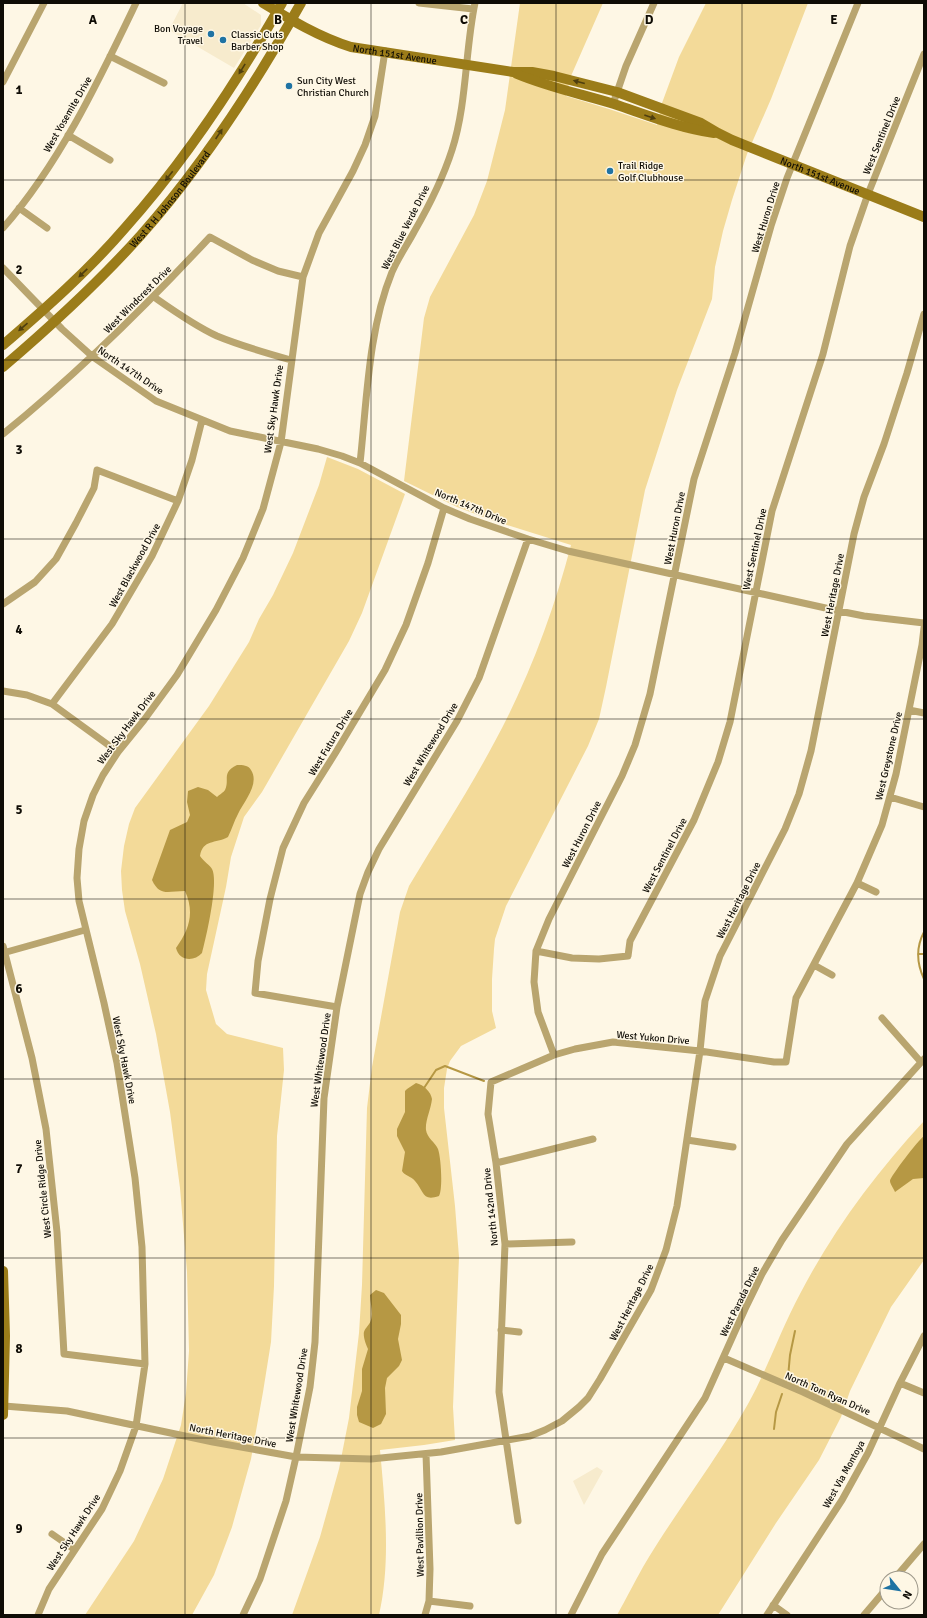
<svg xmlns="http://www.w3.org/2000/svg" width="927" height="1618" font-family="Signika,sans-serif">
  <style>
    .built { fill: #f7ebcd }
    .green { fill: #f3da99 }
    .water { fill: #b69844 }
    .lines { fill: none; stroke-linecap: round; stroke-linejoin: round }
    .stream { stroke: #b69844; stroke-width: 2 }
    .street { stroke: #b9a56f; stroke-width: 7 }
    .secondary { stroke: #9b7c19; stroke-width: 10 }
    .oneway { fill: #4e3e0e }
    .grid { fill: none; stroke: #0f0c05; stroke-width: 1; stroke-opacity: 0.55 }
    .poi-dot { fill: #1f73a3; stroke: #fef7e5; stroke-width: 1.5 }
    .labels { text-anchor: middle; stroke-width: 3; stroke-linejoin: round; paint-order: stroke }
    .poi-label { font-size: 10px; fill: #0f0c05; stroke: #fef7e5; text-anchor: start }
    .street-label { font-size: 10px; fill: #0f0c05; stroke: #fef7e5 }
    .grid-label { font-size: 13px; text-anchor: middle; font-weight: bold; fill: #0f0c05; stroke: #fef7e5; stroke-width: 3; stroke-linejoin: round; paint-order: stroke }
  </style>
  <rect width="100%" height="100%" fill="#fef7e5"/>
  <path class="built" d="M183,3H243L261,15V25L234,68L169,30Z
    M597,1467L603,1471L584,1505L573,1481Z"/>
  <path class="green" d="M520,3H603L571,76L566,96L609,109L657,125L662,103L679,57L706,3H808L771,99L747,154L732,200L723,231L715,267L712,299L677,390L645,490L606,687L599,719L588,746L506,906L495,939L494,949L492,979V1011L496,1028L461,1046L450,1061L447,1069L444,1088V1108L455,1206L459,1257L453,1407L455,1440L424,1445L380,1450C385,1504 391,1562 379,1615H292L320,1537L339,1469L349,1418L359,1333L362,1285L367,1108L372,1067L400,912L409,886C437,839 468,792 494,743C527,683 554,611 571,545L494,521L457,507L404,481L424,318L430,297L474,215L487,181L505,110Z
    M327,457L358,469L405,494L362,613L349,641L262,792L244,817L231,857L226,887L207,974L206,990L216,1024L227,1034L283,1048L284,1070L277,1136L274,1286L271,1342L263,1392L251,1459L232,1527L214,1575L192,1615H85L134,1541L163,1479L181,1425L186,1393L189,1351L187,1272L180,1188L170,1112L156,1034L140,964L125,911L122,890L121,871L124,846L129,824L135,808L209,706L249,642L259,619L273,595L293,553L319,485Z
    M924,1121V1260L891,1307L850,1391L841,1417L819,1460L776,1523L718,1615H617C626,1599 634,1583 643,1567C676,1511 716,1461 748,1404C768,1368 781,1329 801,1292C834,1229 876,1173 924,1121Z"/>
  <path class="water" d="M237,765C243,765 248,765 251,770C260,784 244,801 238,814C234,821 232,829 228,837C215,844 203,839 200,856C203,861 210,865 212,869C219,882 206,938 202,953C194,962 179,961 176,948C189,930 195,913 185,891C168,891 160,897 152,880L170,830L187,822L190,815L187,802L188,791L198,787L208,790L217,797C219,795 224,792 225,790C230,779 221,773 237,765Z
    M416,1083C424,1085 431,1092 432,1099C431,1109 425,1121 426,1130C427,1138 435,1142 438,1149C441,1157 443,1189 439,1196C422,1202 424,1191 415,1181C411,1176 405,1176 402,1171L405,1152L397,1136V1129L405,1112V1091L407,1089Z
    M924,1136V1178L913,1179L895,1192C894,1189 890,1184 890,1181C890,1177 919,1139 924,1136Z
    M376,1290L384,1293L401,1315V1324L398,1339L402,1360L399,1366L387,1378L385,1388L386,1414L381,1424L373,1428L359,1422L357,1415V1407L362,1391V1369L368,1349C357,1324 371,1332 372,1314C372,1307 370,1301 370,1295Z"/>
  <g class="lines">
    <path class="stream" d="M924,932C916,947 917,964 924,979
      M918,954H924
      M424,1088L436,1070L445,1066L484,1081
      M788,1377L790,1355L795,1331
      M774,1429L776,1412L782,1394"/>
    <path class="street" d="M419,3L473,9
      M110,56L164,83
      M3,82L44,3
      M613,104L626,66L654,3
      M68,135L110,160
      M19,208L47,228
      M3,228C60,163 99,80 136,3
      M3,268L62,329L93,357L156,401L230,431L318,449L342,456L360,463L444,508L470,519L528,539L568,551L839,611L864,616L924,623
      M154,297C174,311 195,326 217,336C241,346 266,353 291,360
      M3,434C77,374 145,307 210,237L252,260L278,271L303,277
      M360,463C367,400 368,331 392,272C398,258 407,245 414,232C429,206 443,178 452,150C467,104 465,50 475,3
      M3,604L35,582L56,559L76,523L94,488L97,470L178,501
      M3,691L27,695L52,704L118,752
      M52,704L112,624L152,556L178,501L192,460L202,420
      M909,710L924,713
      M890,797L924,807
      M857,883L876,892
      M3,946L32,1058L46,1129L57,1232L64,1354L145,1364
      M536,951L572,958L599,959L628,956L630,941L694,820L718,762L730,722L772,511L823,354L850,246L868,194L924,54
      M3,953L85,930
      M814,965L832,975
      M337,1007L255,993L258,961L270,899L283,848L304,803L336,752L385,670L406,625L428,563L444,508
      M882,1018L920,1061
      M554,1055L538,1012L534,982L536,951L549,919L622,776L635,745L650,694L694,479L735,353L771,226L787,178L858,3
      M687,1140L733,1147
      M496,1163L593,1139
      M505,1244L572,1242
      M501,1330L519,1332
      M724,1358L803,1392L924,1449
      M900,1383L924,1393
      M4,1406L67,1411L213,1442L296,1457L371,1459L441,1452L530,1436L545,1430L562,1421L579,1407L588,1398L600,1379L651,1290L666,1250L677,1206L700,1051L705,1001L720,956L785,829L799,794L811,751L854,534L864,497L884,444L907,373L924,314
      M518,1521L499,1392L505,1244L496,1163L488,1114L491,1082L554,1055L575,1049L613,1042L700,1051L774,1062H786L796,998L857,883L882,825L896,774L922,645L924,628
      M52,1534L75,1550
      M895,1578L924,1544
      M429,1601L470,1606
      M773,1605L787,1615
      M38,1615L49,1589L102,1509L120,1471L136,1426L145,1364L142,1247L135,1178L117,1063L104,1003L79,901L77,878L79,849L84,821L93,795L103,775L118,752L144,720L177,675L216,610L243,558L263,509L281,442L303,277L319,233L353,171L365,145L375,116L385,51
      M243,1615L260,1579L286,1501L296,1457L310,1387L315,1342L324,1098L337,1007L360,894L368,872L379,849L457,721L479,678L528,539
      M425,1615L429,1601L430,1569L426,1454
      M571,1615L602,1554L705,1398L745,1309L762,1274L782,1240L847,1144L924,1059
      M767,1615L842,1500L868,1453L900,1383L924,1336
      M864,1615L887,1588"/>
    <g class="secondary">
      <path id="s1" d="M263,3C291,20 319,37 351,47L513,72H532L554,76L617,92L701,123L718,133L732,140L924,217"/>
      <path d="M517,74C548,87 581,94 614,104C647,115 679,128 714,133"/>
      <path d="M3,345C46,308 88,271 125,228C186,160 237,82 282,3"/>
      <path id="s2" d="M3,367C51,326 99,282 141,235C203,165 255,85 301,3"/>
      <path d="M3,1271L5,1336L3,1415"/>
    </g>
  </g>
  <defs><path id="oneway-solid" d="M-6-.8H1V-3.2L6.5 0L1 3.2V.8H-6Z"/></defs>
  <g class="oneway">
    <use href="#oneway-solid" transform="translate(242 69) rotate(122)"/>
    <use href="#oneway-solid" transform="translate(579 82) rotate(-165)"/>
    <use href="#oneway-solid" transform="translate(650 117) rotate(19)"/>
    <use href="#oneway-solid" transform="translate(219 134) rotate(-56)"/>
    <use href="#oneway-solid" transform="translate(169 176) rotate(128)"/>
    <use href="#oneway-solid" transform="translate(83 273) rotate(136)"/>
    <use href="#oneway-solid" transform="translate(23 327) rotate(139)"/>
  </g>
  <path class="grid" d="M185,3V1615M371,3V1615M556,3V1615M742,3V1615M3,180H924M3,360H924M3,539H924M3,719H924M3,899H924M3,1079H924M3,1258H924M3,1438H924"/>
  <g class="poi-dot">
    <circle cx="211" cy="34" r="4"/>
    <circle cx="223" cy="40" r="4"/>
    <circle cx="289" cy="86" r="4"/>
    <circle cx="610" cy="171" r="4"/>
  </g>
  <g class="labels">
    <g class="poi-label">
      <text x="203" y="32" text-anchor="end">Bon Voyage<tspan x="203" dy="12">Travel</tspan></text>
      <text x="231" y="38">Classic Cuts<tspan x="231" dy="12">Barber Shop</tspan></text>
      <text x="297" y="84">Sun City West<tspan x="297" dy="12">Christian Church</tspan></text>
      <text x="618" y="169">Trail Ridge<tspan x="618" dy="12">Golf Clubhouse</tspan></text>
    </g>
    <g class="street-label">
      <text dy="4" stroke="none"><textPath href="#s1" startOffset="143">North 151st Avenue</textPath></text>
      <text transform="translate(67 114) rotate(-60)" y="4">West Yosemite Drive</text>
      <text transform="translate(881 135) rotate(-68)" y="4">West Sentinel Drive</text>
      <text dy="4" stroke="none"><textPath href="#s1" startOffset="589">North 151st Avenue</textPath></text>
      <text dy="4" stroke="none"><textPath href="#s2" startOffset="237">West R H Johnson Boulevard</textPath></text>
      <text transform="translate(765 217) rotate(-73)" y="4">West Huron Drive</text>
      <text transform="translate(405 227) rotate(-63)" y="4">West Blue Verde Drive</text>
      <text transform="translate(137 299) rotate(-45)" y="4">West Windcrest Drive</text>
      <text transform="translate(131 370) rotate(34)" y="4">North 147th Drive</text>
      <text transform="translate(273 409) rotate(-82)" y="4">West Sky Hawk Drive</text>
      <text transform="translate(471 506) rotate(23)" y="4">North 147th Drive</text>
      <text transform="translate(674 528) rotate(-79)" y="4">West Huron Drive</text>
      <text transform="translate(754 549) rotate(-78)" y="4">West Sentinel Drive</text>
      <text transform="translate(134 565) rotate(-61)" y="4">West Blackwood Drive</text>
      <text transform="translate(832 595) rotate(-79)" y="4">West Heritage Drive</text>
      <text transform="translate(126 727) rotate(-53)" y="4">West Sky Hawk Drive</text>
      <text transform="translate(330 742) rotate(-59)" y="4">West Futura Drive</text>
      <text transform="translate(430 744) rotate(-59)" y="4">West Whitewood Drive</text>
      <text transform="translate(888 756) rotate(-77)" y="4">West Greystone Drive</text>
      <text transform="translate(581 834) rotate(-63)" y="4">West Huron Drive</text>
      <text transform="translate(664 855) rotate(-62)" y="4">West Sentinel Drive</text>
      <text transform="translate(738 900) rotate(-63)" y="4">West Heritage Drive</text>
      <text transform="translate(653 1037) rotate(5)" y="4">West Yukon Drive</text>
      <text transform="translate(125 1060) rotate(79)" y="4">West Sky Hawk Drive</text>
      <text transform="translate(320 1060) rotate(-82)" y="4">West Whitewood Drive</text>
      <text transform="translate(42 1189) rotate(-96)" y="4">West Circle Ridge Drive</text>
      <text transform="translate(490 1207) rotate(-96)" y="4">North 142nd Drive</text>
      <text transform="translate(739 1301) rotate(-64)" y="4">West Parada Drive</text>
      <text transform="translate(631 1302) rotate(-63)" y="4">West Heritage Drive</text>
      <text transform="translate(828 1393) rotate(24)" y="4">North Tom Ryan Drive</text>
      <text transform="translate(296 1395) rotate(-81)" y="4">West Whitewood Drive</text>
      <text transform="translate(233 1435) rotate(11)" y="4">North Heritage Drive</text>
      <text transform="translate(843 1474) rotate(-61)" y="4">West Via Montoya</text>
      <text transform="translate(73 1532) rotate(-57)" y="4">West Sky Hawk Drive</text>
      <text transform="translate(419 1535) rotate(-91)" y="4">West Pavillion Drive</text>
    </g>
  </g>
  <g class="grid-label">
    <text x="93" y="24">A</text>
    <text x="278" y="24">B</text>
    <text x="464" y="24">C</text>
    <text x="649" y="24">D</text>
    <text x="834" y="24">E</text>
    <text x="19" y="94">1</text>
    <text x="19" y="274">2</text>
    <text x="19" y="454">3</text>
    <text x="19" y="634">4</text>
    <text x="19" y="814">5</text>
    <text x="19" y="993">6</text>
    <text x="19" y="1173">7</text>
    <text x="19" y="1353">8</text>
    <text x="19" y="1533">9</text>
  </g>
  <rect width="927" height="1618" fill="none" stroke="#0f0c05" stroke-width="8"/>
  <g transform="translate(899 1590) rotate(120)"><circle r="19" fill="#fef7e5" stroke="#9e998b"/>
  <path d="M0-3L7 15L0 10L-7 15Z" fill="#1f73a3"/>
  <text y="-6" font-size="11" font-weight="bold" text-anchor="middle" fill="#0f0c05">N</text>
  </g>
</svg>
